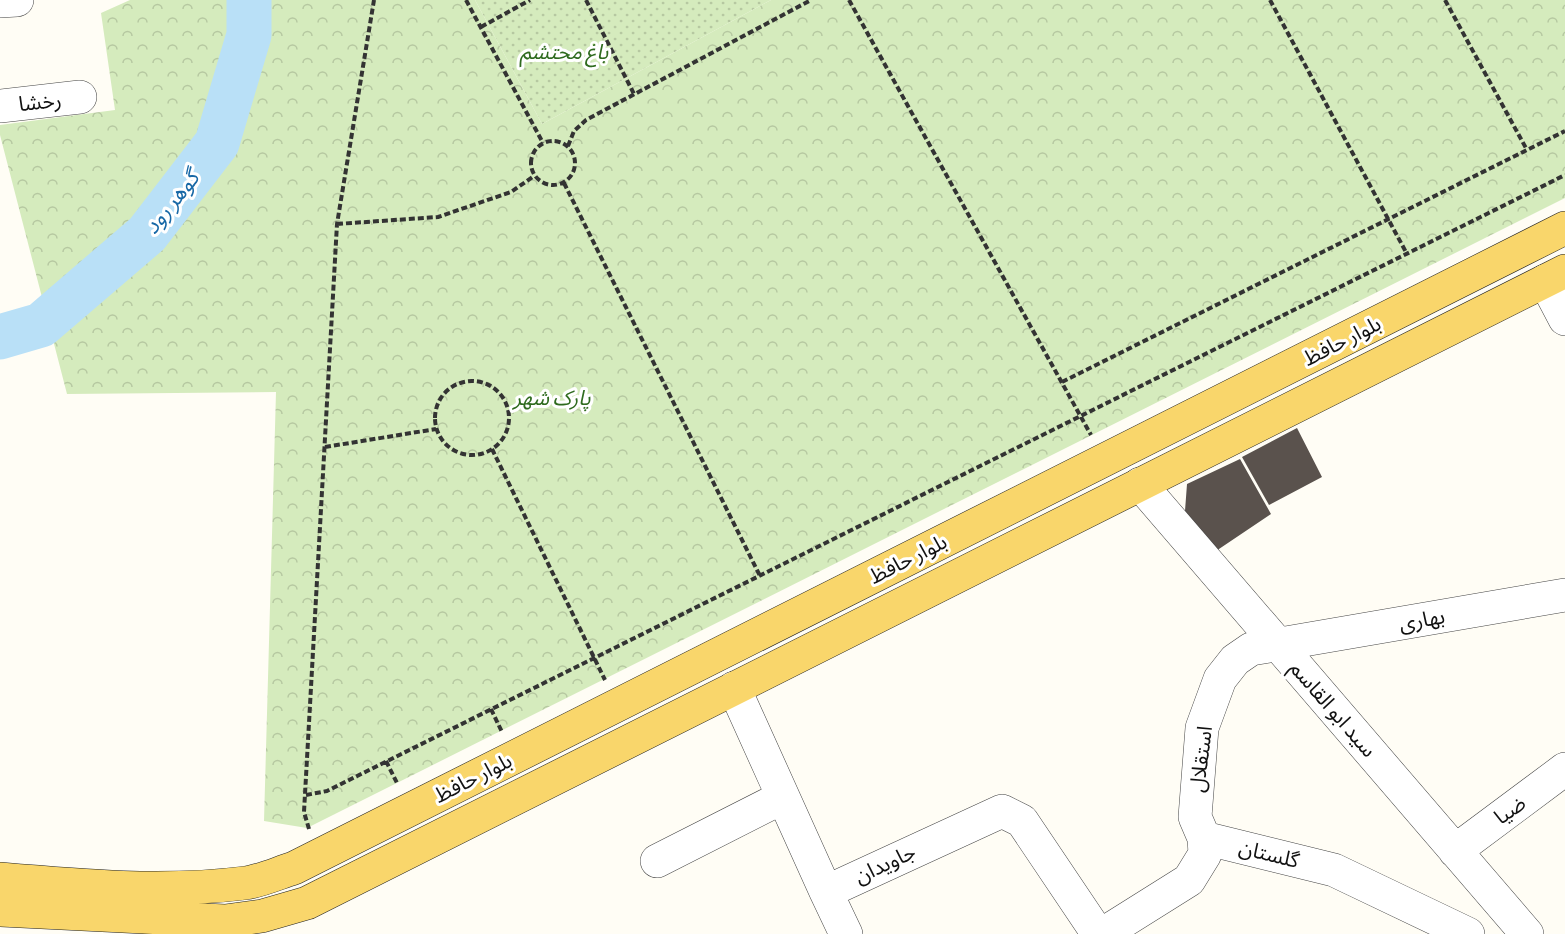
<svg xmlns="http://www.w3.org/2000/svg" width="1565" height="934" font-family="'Crimson Pro','Noto Sans Arabic',serif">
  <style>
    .grass { fill: url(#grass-dots) }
    .park { fill: url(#park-crowns) }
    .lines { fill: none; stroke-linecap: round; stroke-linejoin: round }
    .river { stroke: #b9e0f7; stroke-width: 45 }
    .building { fill: #5a524d }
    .minor-casing { stroke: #444; stroke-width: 34 }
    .major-casing { stroke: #222; stroke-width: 34 }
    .path { stroke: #333; stroke-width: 4; stroke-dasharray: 6 3; stroke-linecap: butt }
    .minor { stroke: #fff; stroke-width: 33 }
    .major { stroke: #f9d66b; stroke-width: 33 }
    .labels { text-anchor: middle; stroke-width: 6; stroke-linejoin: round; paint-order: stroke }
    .park-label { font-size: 21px; font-style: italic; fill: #2f6b1f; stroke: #fff }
    .street-label { font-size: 21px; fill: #111; stroke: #fff }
    .water-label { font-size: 22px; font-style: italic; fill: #1768a6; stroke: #fff }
  </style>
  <defs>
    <pattern id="grass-dots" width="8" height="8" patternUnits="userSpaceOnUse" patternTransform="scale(1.5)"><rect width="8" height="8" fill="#d5ebbd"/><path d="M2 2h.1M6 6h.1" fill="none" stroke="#b6c8a1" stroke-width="1.8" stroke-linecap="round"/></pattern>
    <pattern id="park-crowns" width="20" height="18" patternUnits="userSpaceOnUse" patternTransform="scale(1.5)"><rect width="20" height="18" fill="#d5ebbd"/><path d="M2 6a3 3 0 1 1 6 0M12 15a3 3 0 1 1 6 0" fill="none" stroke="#b6c8a1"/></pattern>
  </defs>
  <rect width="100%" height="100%" fill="#fffdf5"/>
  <path class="grass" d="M475,0H771L542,124Z"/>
  <path class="park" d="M130,0H475L542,124L771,0H1565V198L307,828L264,821L276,392L67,394L0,135V125L115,110L101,13Z"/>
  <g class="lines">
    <path class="river" d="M0,337L41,325L147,234L217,143L249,35V0"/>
  </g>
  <path class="building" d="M1297,428L1322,477L1269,505L1242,457Z
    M1240,459L1271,514L1216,551L1205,541L1185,511L1187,484Z"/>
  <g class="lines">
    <g class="minor-casing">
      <path id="minor" d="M0,1L17,0
        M0,106L80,97
        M1545,281L1565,319
        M1140,484L1527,934
        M734,688L826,892L1002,811L1022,821L1098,934
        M1204,838L1195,817L1202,728L1220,679L1235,660L1251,649L1565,595
        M1455,851L1565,769
        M657,861L783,797
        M826,892L846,934
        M1103,934L1189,880L1205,854L1204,838L1334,870L1468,934"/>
    </g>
    <g class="major-casing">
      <path id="major" d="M0,879C81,886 164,893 245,883C261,881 278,873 294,868L1565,228
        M0,910L225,921L262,916L307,903L1565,271"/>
    </g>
    <path class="path" d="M466,0L543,143
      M586,0L634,94
      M849,0L1091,435
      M1270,0L1407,254
      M1445,0L1527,150
      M481,27L530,0
      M531 163a22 22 0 1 1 44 0a22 22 0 1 1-44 0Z
      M568,146L574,131L586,120L811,0
      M564,183L760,576
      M337,224L438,217L511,192L534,176
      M435 418a37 37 0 1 1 74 0a37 37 0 1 1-74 0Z
      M1062,382L1565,131
      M325,447L436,429
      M492,449L605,680
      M491,709L502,732
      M386,761L398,785
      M306,795L327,791L1565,175
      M309,829L304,812L337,224L374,0"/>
    <use href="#minor" class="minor"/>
    <use href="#major" class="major"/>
  </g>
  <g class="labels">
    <g class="park-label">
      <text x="564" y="59">باغ محتشم</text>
      <text x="552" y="405">پارک شهر</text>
    </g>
    <g class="street-label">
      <text transform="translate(40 102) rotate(-6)" y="7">رخشا</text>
      <text transform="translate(1342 341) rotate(-27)" y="7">بلوار حافظ</text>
      <text transform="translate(908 559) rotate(-27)" y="7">بلوار حافظ</text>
      <text transform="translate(1422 620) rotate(-10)" y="7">بهاری</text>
      <text transform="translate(1333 709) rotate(49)" y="7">سید ابو القاسم</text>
      <text transform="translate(1201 759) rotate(-83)" y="7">استقلال</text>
      <text transform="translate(473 778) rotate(-27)" y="7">بلوار حافظ</text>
      <text transform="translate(1510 810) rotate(-36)" y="7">ضیا</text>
      <text transform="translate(1269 854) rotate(14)" y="7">گلستان</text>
      <text transform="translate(885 864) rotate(-25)" y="7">جاویدان</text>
    </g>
    <g class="water-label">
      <text transform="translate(171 202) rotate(-51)" y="8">گوهر رود</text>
    </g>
  </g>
</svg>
